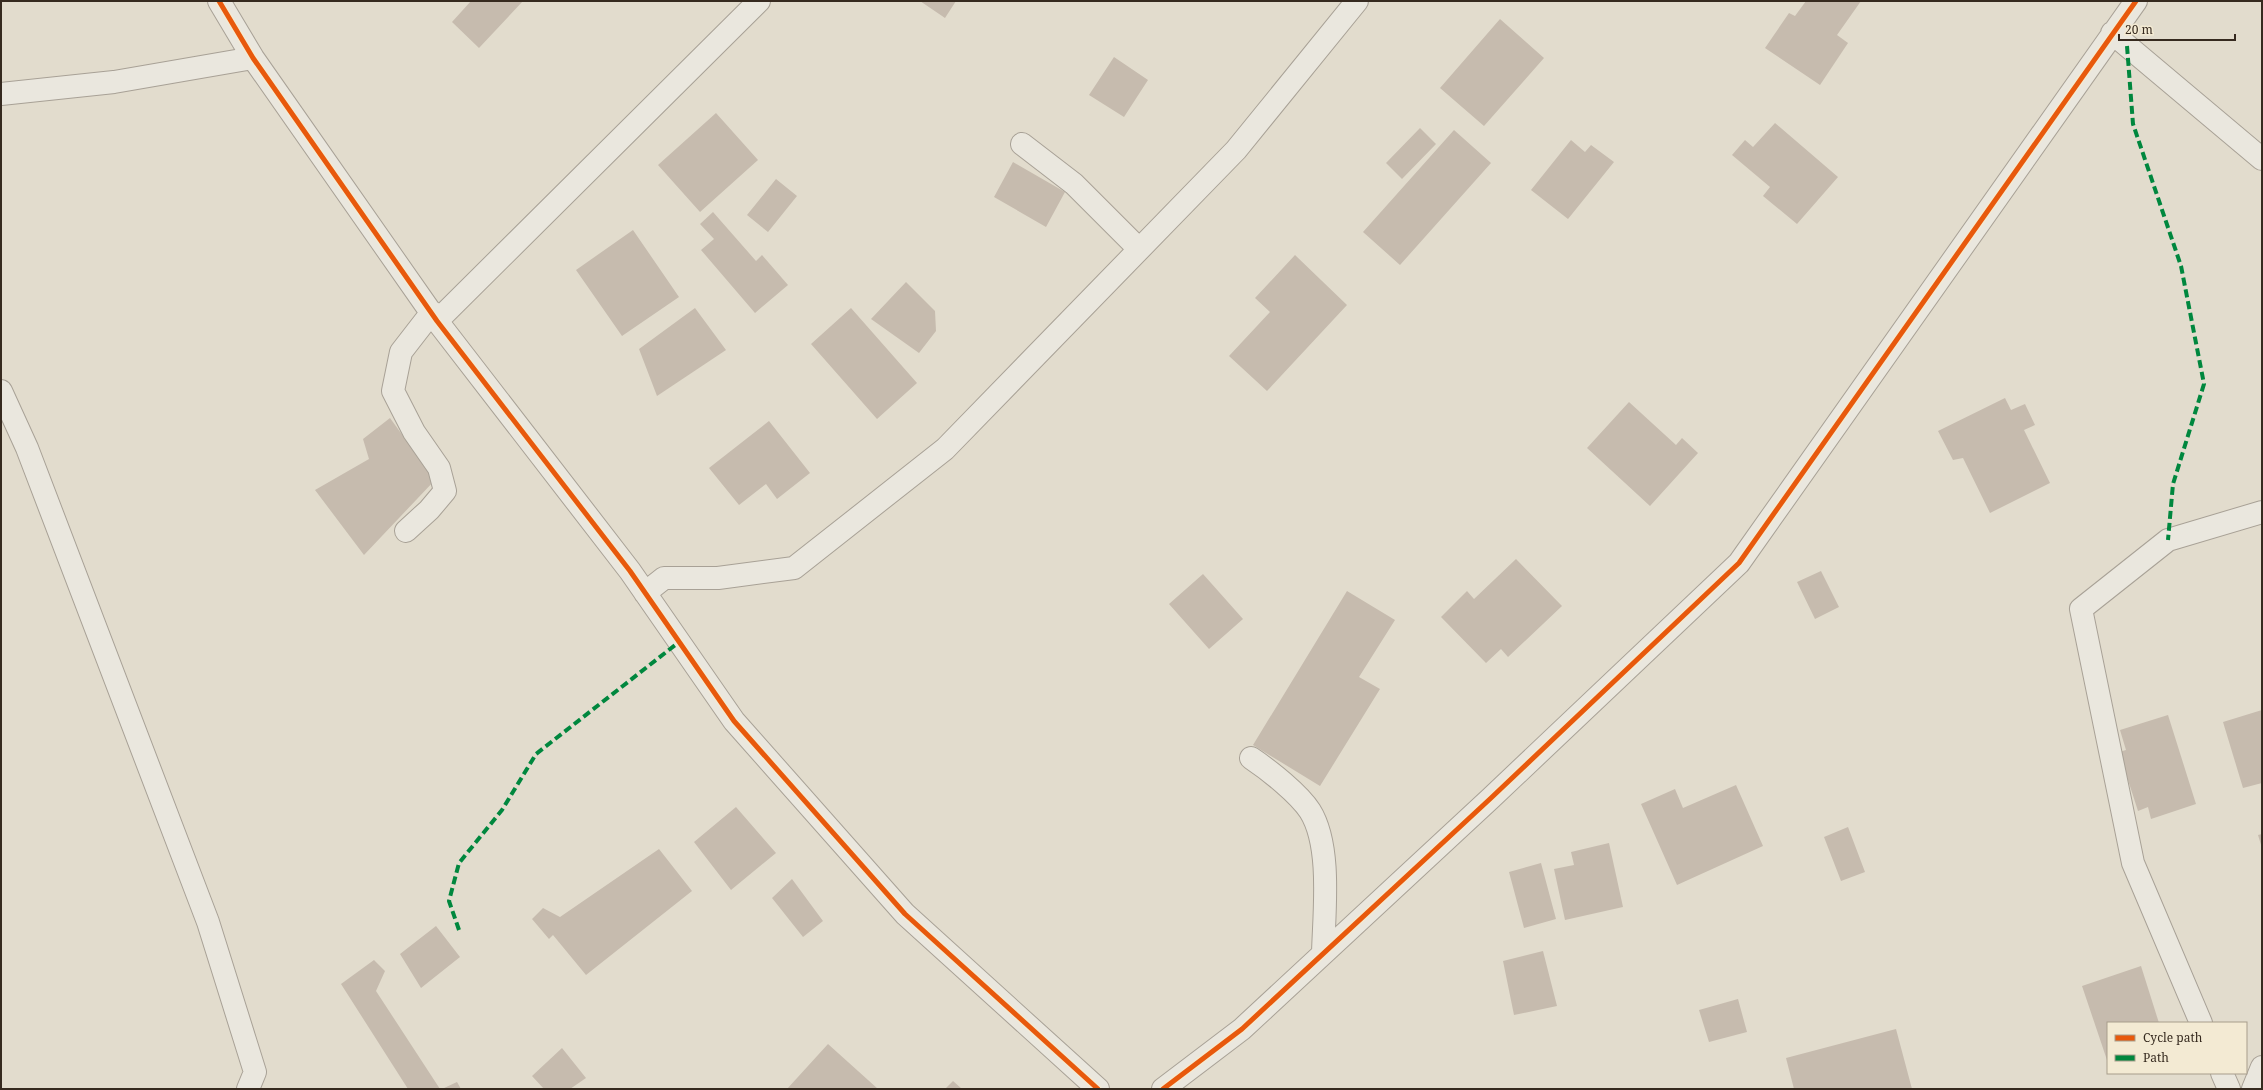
<svg xmlns="http://www.w3.org/2000/svg" width="2263" height="1090" font-family="'Noto Serif',serif">
  <style>
    .building { fill: #c6bbae }
    .lines { fill: none; stroke-linecap: round; stroke-linejoin: round }
    .minor-casing { stroke: #a8a196; stroke-width: 24 }
    .minor { stroke: #eae7de; stroke-width: 22 }
    .quiet { stroke: #00873e; stroke-width: 4; stroke-dasharray: 8 4; stroke-linecap: butt }
    .cycleway-casing { stroke: #f3ead3; stroke-width: 8 }
    .cycleway { stroke: #e8590c; stroke-width: 5 }
  </style>
  <rect width="100%" height="100%" fill="#e2dccd"/>
  <path class="building" d="M471,1H523L479,48L452,22Z
    M920,1H956L945,18Z
    M1806,1H1861L1837,35L1848,43L1820,85L1765,48L1789,13L1795,16Z
    M1500,19L1544,58L1484,126L1440,88Z
    M1114,57L1148,80L1124,117L1089,95Z
    M716,113L758,160L700,212L658,165Z
    M1775,123L1838,177L1797,224L1763,196L1770,187L1732,155L1745,140L1753,147Z
    M1420,128L1436,144L1402,179L1386,163Z
    M1454,130L1491,163L1400,265L1363,232Z
    M1571,140L1585,152L1591,145L1614,162L1568,219L1531,190Z
    M1013,162L1065,192L1046,227L994,197Z
    M776,179L797,196L768,232L747,215Z
    M713,212L756,261L762,255L788,285L755,313L701,250L714,239L700,224Z
    M633,230L679,297L622,336L576,270Z
    M1295,255L1347,305L1267,391L1229,356L1270,312L1255,298Z
    M906,282L935,311L936,331L919,353L871,319Z
    M695,308L726,350L657,396L639,349Z
    M851,308L917,383L877,419L811,344Z
    M2005,398L2011,410L2025,404L2035,425L2024,430L2050,483L1990,513L1963,458L1953,460L1938,431Z
    M1629,402L1676,445L1682,438L1698,453L1650,506L1587,448Z
    M390,418L435,480L364,555L315,490L369,459L363,439Z
    M769,421L810,473L777,499L766,484L739,505L709,468Z
    M1516,559L1562,606L1508,657L1501,649L1486,663L1441,617L1467,591L1474,599Z
    M1821,571L1839,607L1815,619L1797,582Z
    M1203,574L1243,619L1209,649L1169,604Z
    M1347,591L1395,620L1359,677L1380,689L1320,786L1253,745Z
    M2262,710V783L2243,788L2223,722Z
    M2168,715L2196,804L2151,819L2148,807L2138,811L2119,752L2126,750L2120,730Z
    M1736,785L1763,846L1677,885L1641,804L1675,789L1683,808Z
    M736,807L776,853L731,890L694,842Z
    M1848,827L1865,872L1841,881L1824,837Z
    M2262,834V848L2258,835Z
    M1609,843L1623,907L1565,920L1554,869L1574,865L1571,852Z
    M659,849L692,891L586,975L553,935L549,939L532,919L543,908L560,917Z
    M1541,863L1556,919L1524,928L1509,872Z
    M792,879L823,921L803,937L772,898Z
    M436,926L460,957L421,988L400,954Z
    M1543,951L1557,1006L1514,1015L1503,961Z
    M374,960L385,971L376,991L440,1089H408L341,984Z
    M2141,966L2159,1023H2108V1063L2082,986Z
    M1738,999L1747,1032L1709,1042L1699,1010Z
    M1896,1029L1912,1089H1794L1786,1058Z
    M828,1044L878,1089H787Z
    M562,1048L586,1078L570,1089H544L532,1076Z
    M953,1081L962,1089H945Z
    M457,1082L461,1089H442Z"/>
  <g class="lines">
    <g class="minor-casing">
      <path id="minor" d="M219,1L253,58L437,321L630,571L734,721L905,914L1098,1089
        M2112,33L2262,159
        M1,94L114,82L253,58
        M1022,144L1074,184L1138,248
        M437,321L759,1
        M1,391L27,448L208,922L255,1072L248,1089
        M406,531L429,510L445,491L439,468L414,432L393,391L401,352L432,312
        M645,593L664,578H718L794,568L945,449L1236,150L1357,1
        M1251,758C1269,770 1299,794 1310,811C1332,846 1324,913 1323,953
        M2201,1023L2133,863L2081,609L2168,540L2262,512
        M2222,1073L2229,1089
        M1163,1089L1242,1029L1491,798L1739,563L2136,1
        M2253,1089L2262,1067"/>
    </g>
    <use href="#minor" class="minor"/>
    <path class="quiet" d="M2127,46L2133,124L2181,266L2204,384L2173,484L2168,540
      M459,930L449,901L459,863L502,810L536,754L679,642"/>
    <g class="cycleway-casing">
      <path id="cycleway" d="M219,1L253,58L437,321L630,571L734,721L905,914L1098,1089
        M1163,1089L1242,1029L1491,798L1739,563L2136,1"/>
    </g>
    <use href="#cycleway" class="cycleway"/>
  </g>
  <rect width="2263" height="1090" fill="none" stroke="#362a1f" stroke-width="4"/>
  <rect x="2107" y="1022" width="140" height="52" fill="#f3ead3" stroke="#a79d8b"/>
  <rect x="2115" y="1035" width="20" height="6" fill="#e8590c" stroke="#a79d8b"/>
  <text x="2143" y="1042" font-size="12" fill="#362a1f">Cycle path</text>
  <rect x="2115" y="1055" width="20" height="6" fill="#00873e" stroke="#a79d8b"/>
  <text x="2143" y="1062" font-size="12" fill="#362a1f">Path</text>
  <path d="M2119 34v6h116v-6" fill="none" stroke="#362a1f" stroke-width="2"/>
  <text x="2125" y="34" font-size="12" fill="#362a1f" stroke="#f3ead3" stroke-width="3" paint-order="stroke">20 m</text>
</svg>
